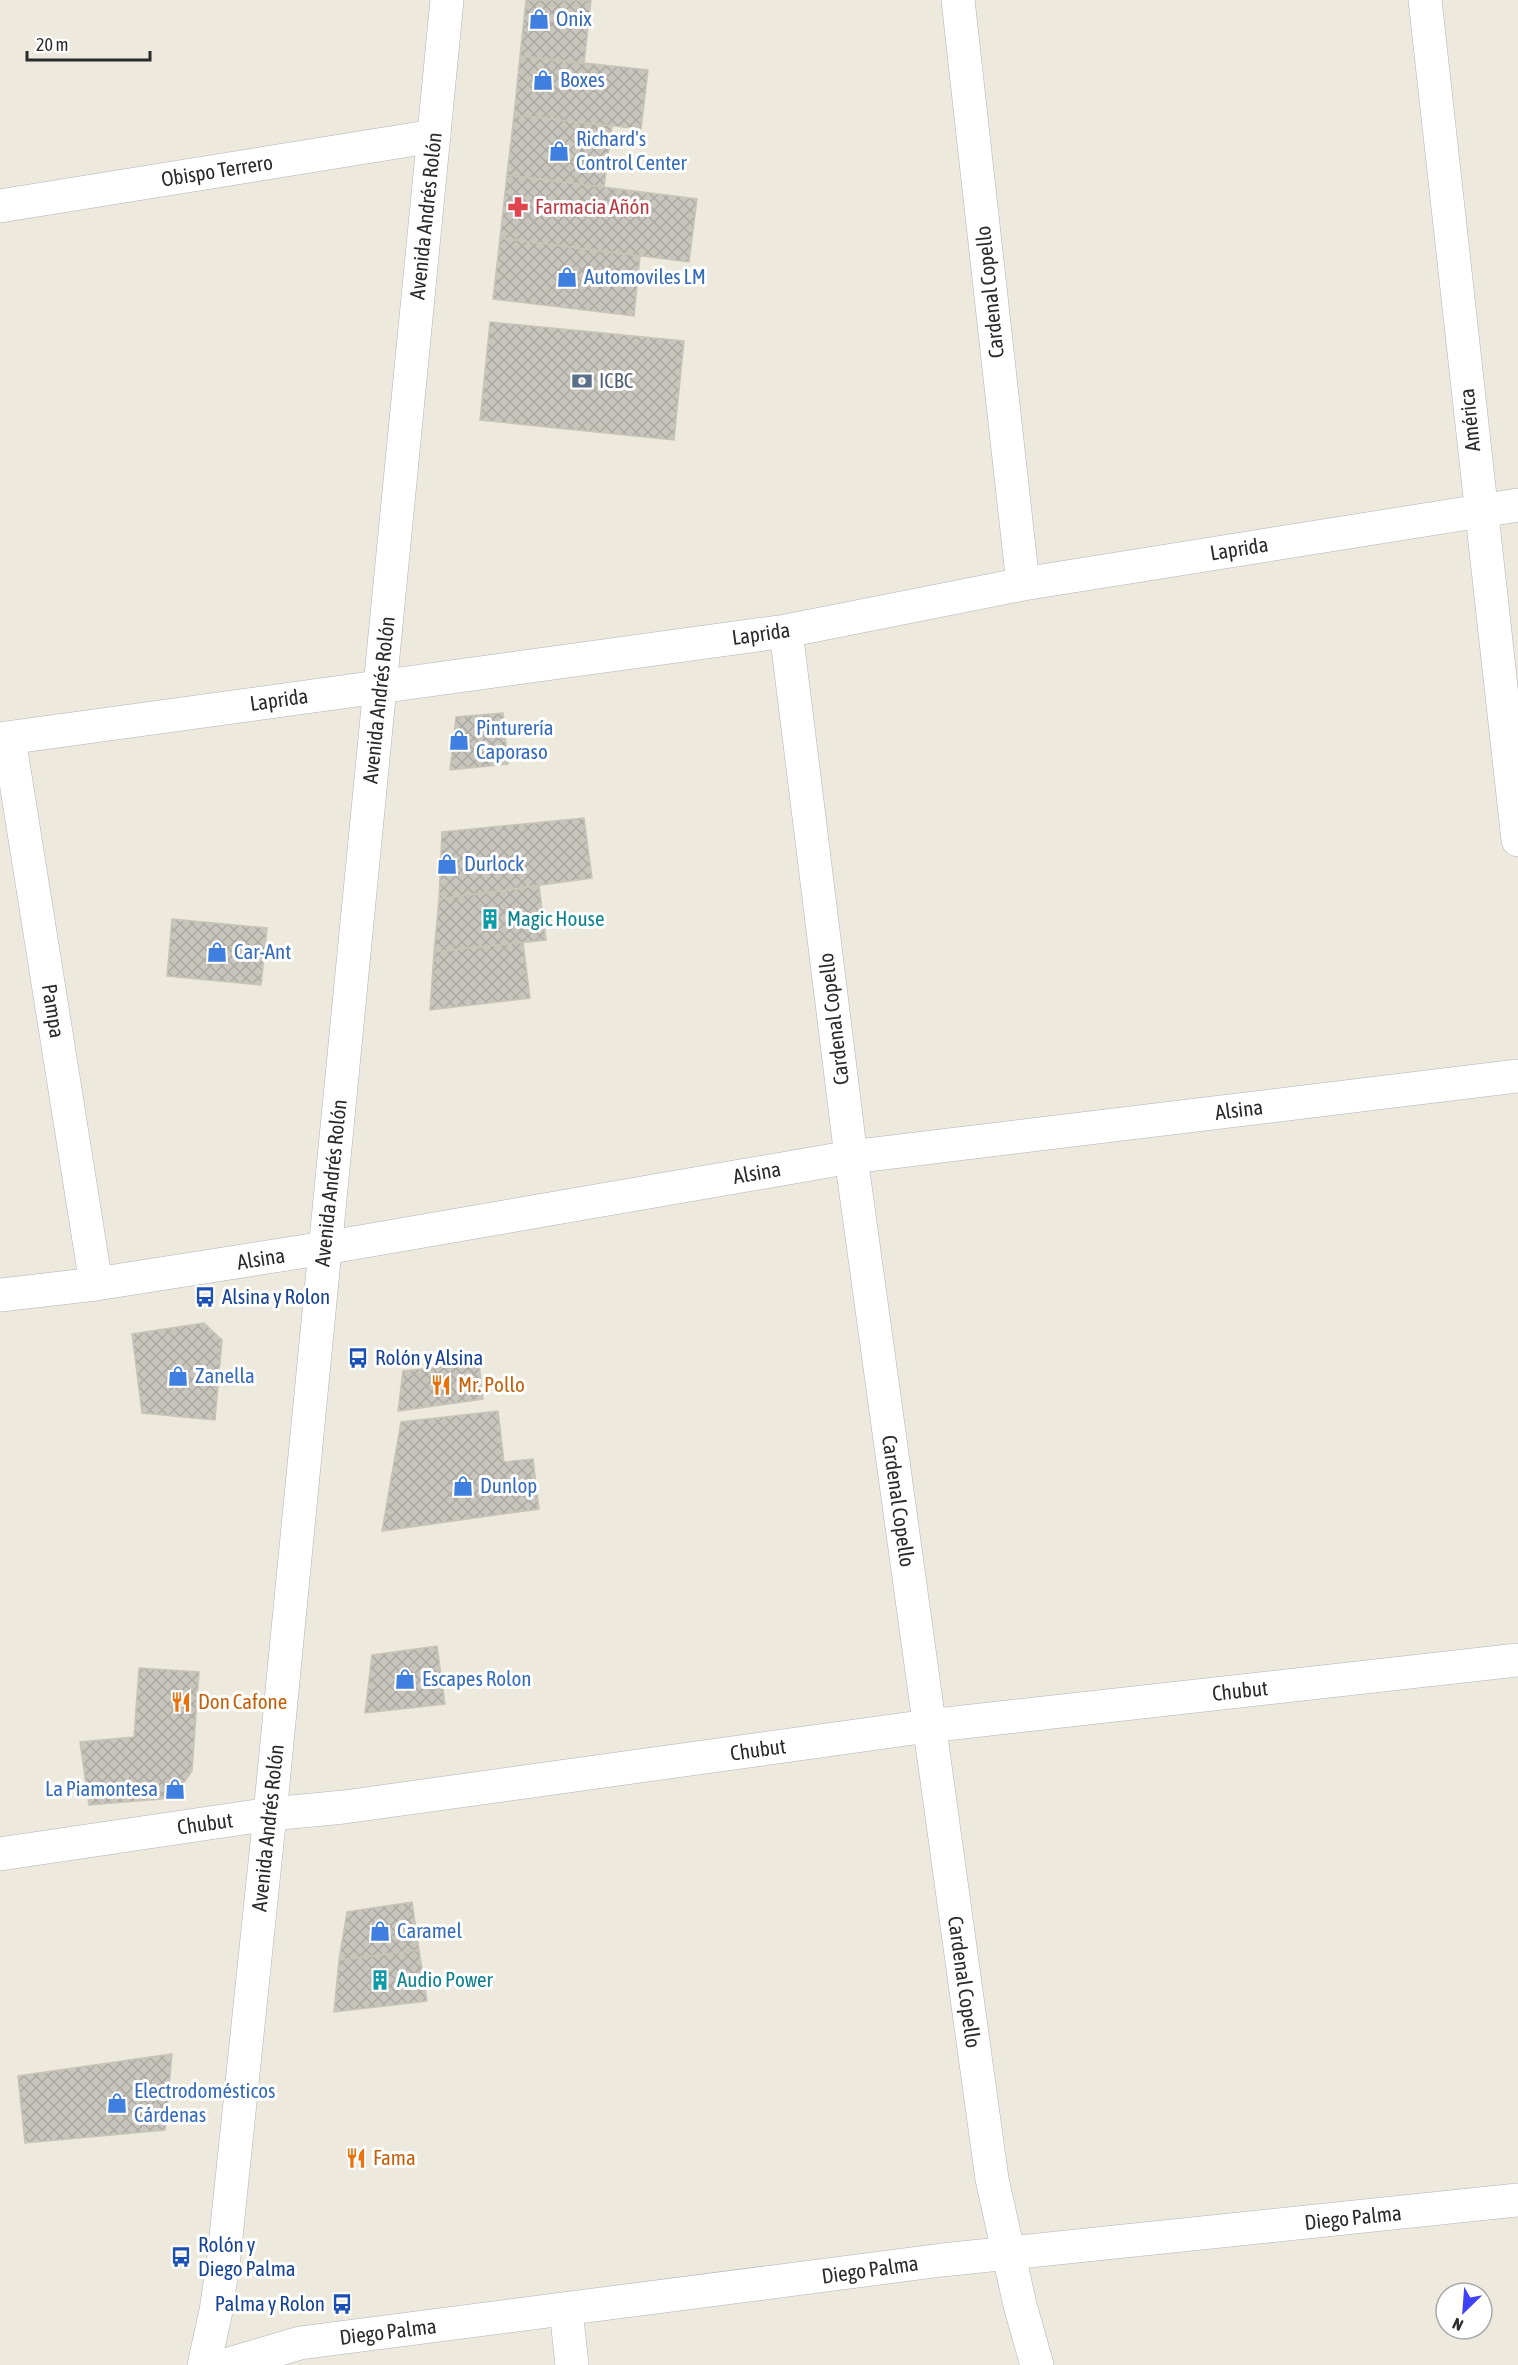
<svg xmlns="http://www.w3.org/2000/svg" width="1518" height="2365" font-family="'Asap Condensed',sans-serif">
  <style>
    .building { fill: url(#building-cross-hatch); stroke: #c8c5b7; stroke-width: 1.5 }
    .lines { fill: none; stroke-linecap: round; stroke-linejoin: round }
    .minor-casing { stroke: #b1b1be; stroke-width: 34 }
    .secondary-casing { stroke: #b1b1be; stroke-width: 34 }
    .minor { stroke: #fff; stroke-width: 33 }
    .secondary { stroke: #fff; stroke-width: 33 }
    .labels { text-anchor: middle; stroke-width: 6; stroke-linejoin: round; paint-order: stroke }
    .shop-label { font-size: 21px; fill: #366cbe; stroke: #fff; text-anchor: start }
    .street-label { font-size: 21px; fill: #2b2b2b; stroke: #fff }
    .health-label { font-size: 21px; fill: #be3a42; stroke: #fff; text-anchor: start }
    .service-label { font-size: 21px; fill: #4e5e75; stroke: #fff; text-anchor: start }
    .culture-label { font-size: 21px; fill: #0d838f; stroke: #fff; text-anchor: start }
    .transit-label { font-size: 21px; fill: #164399; stroke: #fff; text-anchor: start }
    .food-label { font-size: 21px; fill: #c56008; stroke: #fff; text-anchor: start }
  </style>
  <defs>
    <pattern id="building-cross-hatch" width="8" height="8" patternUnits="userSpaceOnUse" patternTransform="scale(1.5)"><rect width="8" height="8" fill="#c8c5bd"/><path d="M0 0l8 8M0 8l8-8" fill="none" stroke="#aca9a3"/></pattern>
  </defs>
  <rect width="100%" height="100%" fill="#ede9dd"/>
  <path class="building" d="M526,0H591L584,64L520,56Z
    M520,56L648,70L641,129L514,115Z
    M514,115L612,126L604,187L507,175Z
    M507,175L697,199L689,262L500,238Z
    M500,238L640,256L634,316L493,299Z
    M490,322L684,341L674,440L480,420Z
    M503,713L508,764L450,770L456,717Z
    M584,818L592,878L439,899L442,832Z
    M539,886L546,940L434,952L439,899Z
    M172,919L267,928L261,985L167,976Z
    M523,942L530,998L430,1010L434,952Z
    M204,1323L222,1340L215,1420L142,1413L132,1334Z
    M479,1363L483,1399L398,1411L403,1371Z
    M498,1411L504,1462L533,1459L539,1509L382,1531L401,1422Z
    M437,1646L445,1704L365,1713L372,1655Z
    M139,1668L199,1672L192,1771L173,1798L89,1805L80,1742L134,1737Z
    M412,1902L419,1950L339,1960L347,1912Z
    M419,1950L427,2001L334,2012L339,1960Z
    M172,2054L165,2130L25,2143L18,2076Z"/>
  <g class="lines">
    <g class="minor-casing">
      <path id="minor" d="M958,0L1023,584
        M1425,0L1518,840
        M0,206L434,136
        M786,631L851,1157L992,2179L1020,2305L1037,2365
        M9,738L96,1284
        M0,739L786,631L1023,584L1518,505
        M0,1295L96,1284L325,1248L851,1157L1518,1076
        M0,1854L270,1814L344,1807L928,1726L1518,1660
        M566,2310L572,2365"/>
    </g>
    <g class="secondary-casing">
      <path id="secondary" d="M204,2365L216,2311L224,2256L270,1814L447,0
        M226,2365L300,2343L942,2260L1518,2200"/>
    </g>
    <use href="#minor" class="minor"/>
    <use href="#secondary" class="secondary"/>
  </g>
  <defs>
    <g id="shop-bare" transform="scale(1.62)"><path d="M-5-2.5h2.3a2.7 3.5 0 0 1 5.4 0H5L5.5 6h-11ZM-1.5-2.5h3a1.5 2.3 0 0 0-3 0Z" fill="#3f7fe0" stroke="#fff" stroke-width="2.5" paint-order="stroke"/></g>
    <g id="pharmacy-bare" transform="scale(1.62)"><path d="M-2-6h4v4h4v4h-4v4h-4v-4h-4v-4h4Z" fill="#e0444e" stroke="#fff" stroke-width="2.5" paint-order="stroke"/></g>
    <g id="bank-bare" transform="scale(1.62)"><path d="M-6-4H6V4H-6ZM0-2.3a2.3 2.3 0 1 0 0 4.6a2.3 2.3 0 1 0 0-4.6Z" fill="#5c6f8a" stroke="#fff" stroke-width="2.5" paint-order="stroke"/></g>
    <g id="building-bare" transform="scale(1.62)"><path d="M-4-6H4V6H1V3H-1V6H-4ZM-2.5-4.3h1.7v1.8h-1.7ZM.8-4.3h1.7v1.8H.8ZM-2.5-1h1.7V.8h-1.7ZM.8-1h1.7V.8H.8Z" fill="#0f9aa8" stroke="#fff" stroke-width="2.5" paint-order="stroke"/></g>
    <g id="bus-bare" transform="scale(1.62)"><path d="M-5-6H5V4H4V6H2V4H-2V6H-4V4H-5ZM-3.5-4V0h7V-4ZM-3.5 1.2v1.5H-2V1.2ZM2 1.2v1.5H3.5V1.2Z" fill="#1a4fb4" stroke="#fff" stroke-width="2.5" paint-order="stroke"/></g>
    <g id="restaurant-bare" transform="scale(1.62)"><path d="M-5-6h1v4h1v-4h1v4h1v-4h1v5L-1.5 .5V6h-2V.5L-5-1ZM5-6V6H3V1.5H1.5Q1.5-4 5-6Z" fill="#e8710a" stroke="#fff" stroke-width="2.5" paint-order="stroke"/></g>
  </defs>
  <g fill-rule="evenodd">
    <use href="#shop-bare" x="539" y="19"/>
    <use href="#shop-bare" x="543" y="80"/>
    <use href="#shop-bare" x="559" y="151"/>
    <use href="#pharmacy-bare" x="518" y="207"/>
    <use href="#shop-bare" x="567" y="277"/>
    <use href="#bank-bare" x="582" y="381"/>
    <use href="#shop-bare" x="459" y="740"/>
    <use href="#shop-bare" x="447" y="864"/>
    <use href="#building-bare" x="490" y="919"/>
    <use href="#shop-bare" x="217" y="952"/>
    <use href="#bus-bare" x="205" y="1297"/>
    <use href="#bus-bare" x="358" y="1358"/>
    <use href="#shop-bare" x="178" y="1376"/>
    <use href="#restaurant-bare" x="441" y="1385"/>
    <use href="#shop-bare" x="463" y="1486"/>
    <use href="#shop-bare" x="405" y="1679"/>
    <use href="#restaurant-bare" x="181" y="1702"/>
    <use href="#shop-bare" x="175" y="1789"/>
    <use href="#shop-bare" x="380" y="1931"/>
    <use href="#building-bare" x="380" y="1980"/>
    <use href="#shop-bare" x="117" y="2103"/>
    <use href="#restaurant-bare" x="356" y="2158"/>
    <use href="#bus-bare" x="181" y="2257"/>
    <use href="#bus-bare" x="342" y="2304"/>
  </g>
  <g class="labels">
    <g class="shop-label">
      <text x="556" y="26">Onix</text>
      <text x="560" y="87">Boxes</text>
      <text x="576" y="146">Richard's<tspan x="576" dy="24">Control Center</tspan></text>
      <text x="584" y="284">Automoviles LM</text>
      <text x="476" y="735">Pinturería<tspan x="476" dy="24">Caporaso</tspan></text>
      <text x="464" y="871">Durlock</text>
      <text x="234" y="959">Car-Ant</text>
      <text x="195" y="1383">Zanella</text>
      <text x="480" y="1493">Dunlop</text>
      <text x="422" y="1686">Escapes Rolon</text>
      <text x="158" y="1796" text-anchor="end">La Piamontesa</text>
      <text x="397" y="1938">Caramel</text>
      <text x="134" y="2098">Electrodomésticos<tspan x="134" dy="24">Cárdenas</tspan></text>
    </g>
    <g class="street-label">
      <text transform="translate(217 171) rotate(-9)" y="7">Obispo Terrero</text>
      <text transform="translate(426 216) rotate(-84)" y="7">Avenida Andrés Rolón</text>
      <text transform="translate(990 292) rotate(-96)" y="7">Cardenal Copello</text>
      <text transform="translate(1470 420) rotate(-96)" y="7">América</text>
      <text transform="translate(1239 549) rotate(-9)" y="7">Laprida</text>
      <text transform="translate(761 634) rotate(-8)" y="7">Laprida</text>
      <text transform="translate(279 700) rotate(-8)" y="7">Laprida</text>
      <text transform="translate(379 700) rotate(-84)" y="7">Avenida Andrés Rolón</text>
      <text transform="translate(53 1011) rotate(81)" y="7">Pampa</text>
      <text transform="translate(834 1019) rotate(-97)" y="7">Cardenal Copello</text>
      <text transform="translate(1239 1110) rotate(-7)" y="7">Alsina</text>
      <text transform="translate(757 1173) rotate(-10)" y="7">Alsina</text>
      <text transform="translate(331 1183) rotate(-84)" y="7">Avenida Andrés Rolón</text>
      <text transform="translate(261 1259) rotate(-9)" y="7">Alsina</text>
      <text transform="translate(898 1501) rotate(82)" y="7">Cardenal Copello</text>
      <text transform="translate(1240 1691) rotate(-6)" y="7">Chubut</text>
      <text transform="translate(758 1750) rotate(-8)" y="7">Chubut</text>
      <text transform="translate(205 1824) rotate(-8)" y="7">Chubut</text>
      <text transform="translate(268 1828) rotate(-84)" y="7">Avenida Andrés Rolón</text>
      <text transform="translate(964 1982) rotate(82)" y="7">Cardenal Copello</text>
      <text transform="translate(1353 2218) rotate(-6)" y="7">Diego Palma</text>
      <text transform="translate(870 2270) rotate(-8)" y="7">Diego Palma</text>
      <text transform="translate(388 2332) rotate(-7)" y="7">Diego Palma</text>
    </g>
    <g class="health-label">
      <text x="535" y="214">Farmacia Añón</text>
    </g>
    <g class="service-label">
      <text x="599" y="388">ICBC</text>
    </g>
    <g class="culture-label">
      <text x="507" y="926">Magic House</text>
      <text x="397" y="1987">Audio Power</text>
    </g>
    <g class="transit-label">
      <text x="222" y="1304">Alsina y Rolon</text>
      <text x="375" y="1365">Rolón y Alsina</text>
      <text x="198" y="2252">Rolón y<tspan x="198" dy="24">Diego Palma</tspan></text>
      <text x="325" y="2311" text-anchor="end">Palma y Rolon</text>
    </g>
    <g class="food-label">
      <text x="458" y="1392">Mr. Pollo</text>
      <text x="198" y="1709">Don Cafone</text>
      <text x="373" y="2165">Fama</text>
    </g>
  </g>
  <g transform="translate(1464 2311) rotate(205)"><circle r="28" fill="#ffffff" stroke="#aaaaaa" stroke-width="1.5"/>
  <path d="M0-4.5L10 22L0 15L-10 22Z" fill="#3f41f7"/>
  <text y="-9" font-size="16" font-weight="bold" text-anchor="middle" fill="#2b2b2b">N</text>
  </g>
  <path d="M27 51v9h123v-9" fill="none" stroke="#2b2b2b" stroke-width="3"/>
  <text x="36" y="51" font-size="18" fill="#2b2b2b" stroke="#ffffff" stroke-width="4.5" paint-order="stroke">20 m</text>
</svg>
